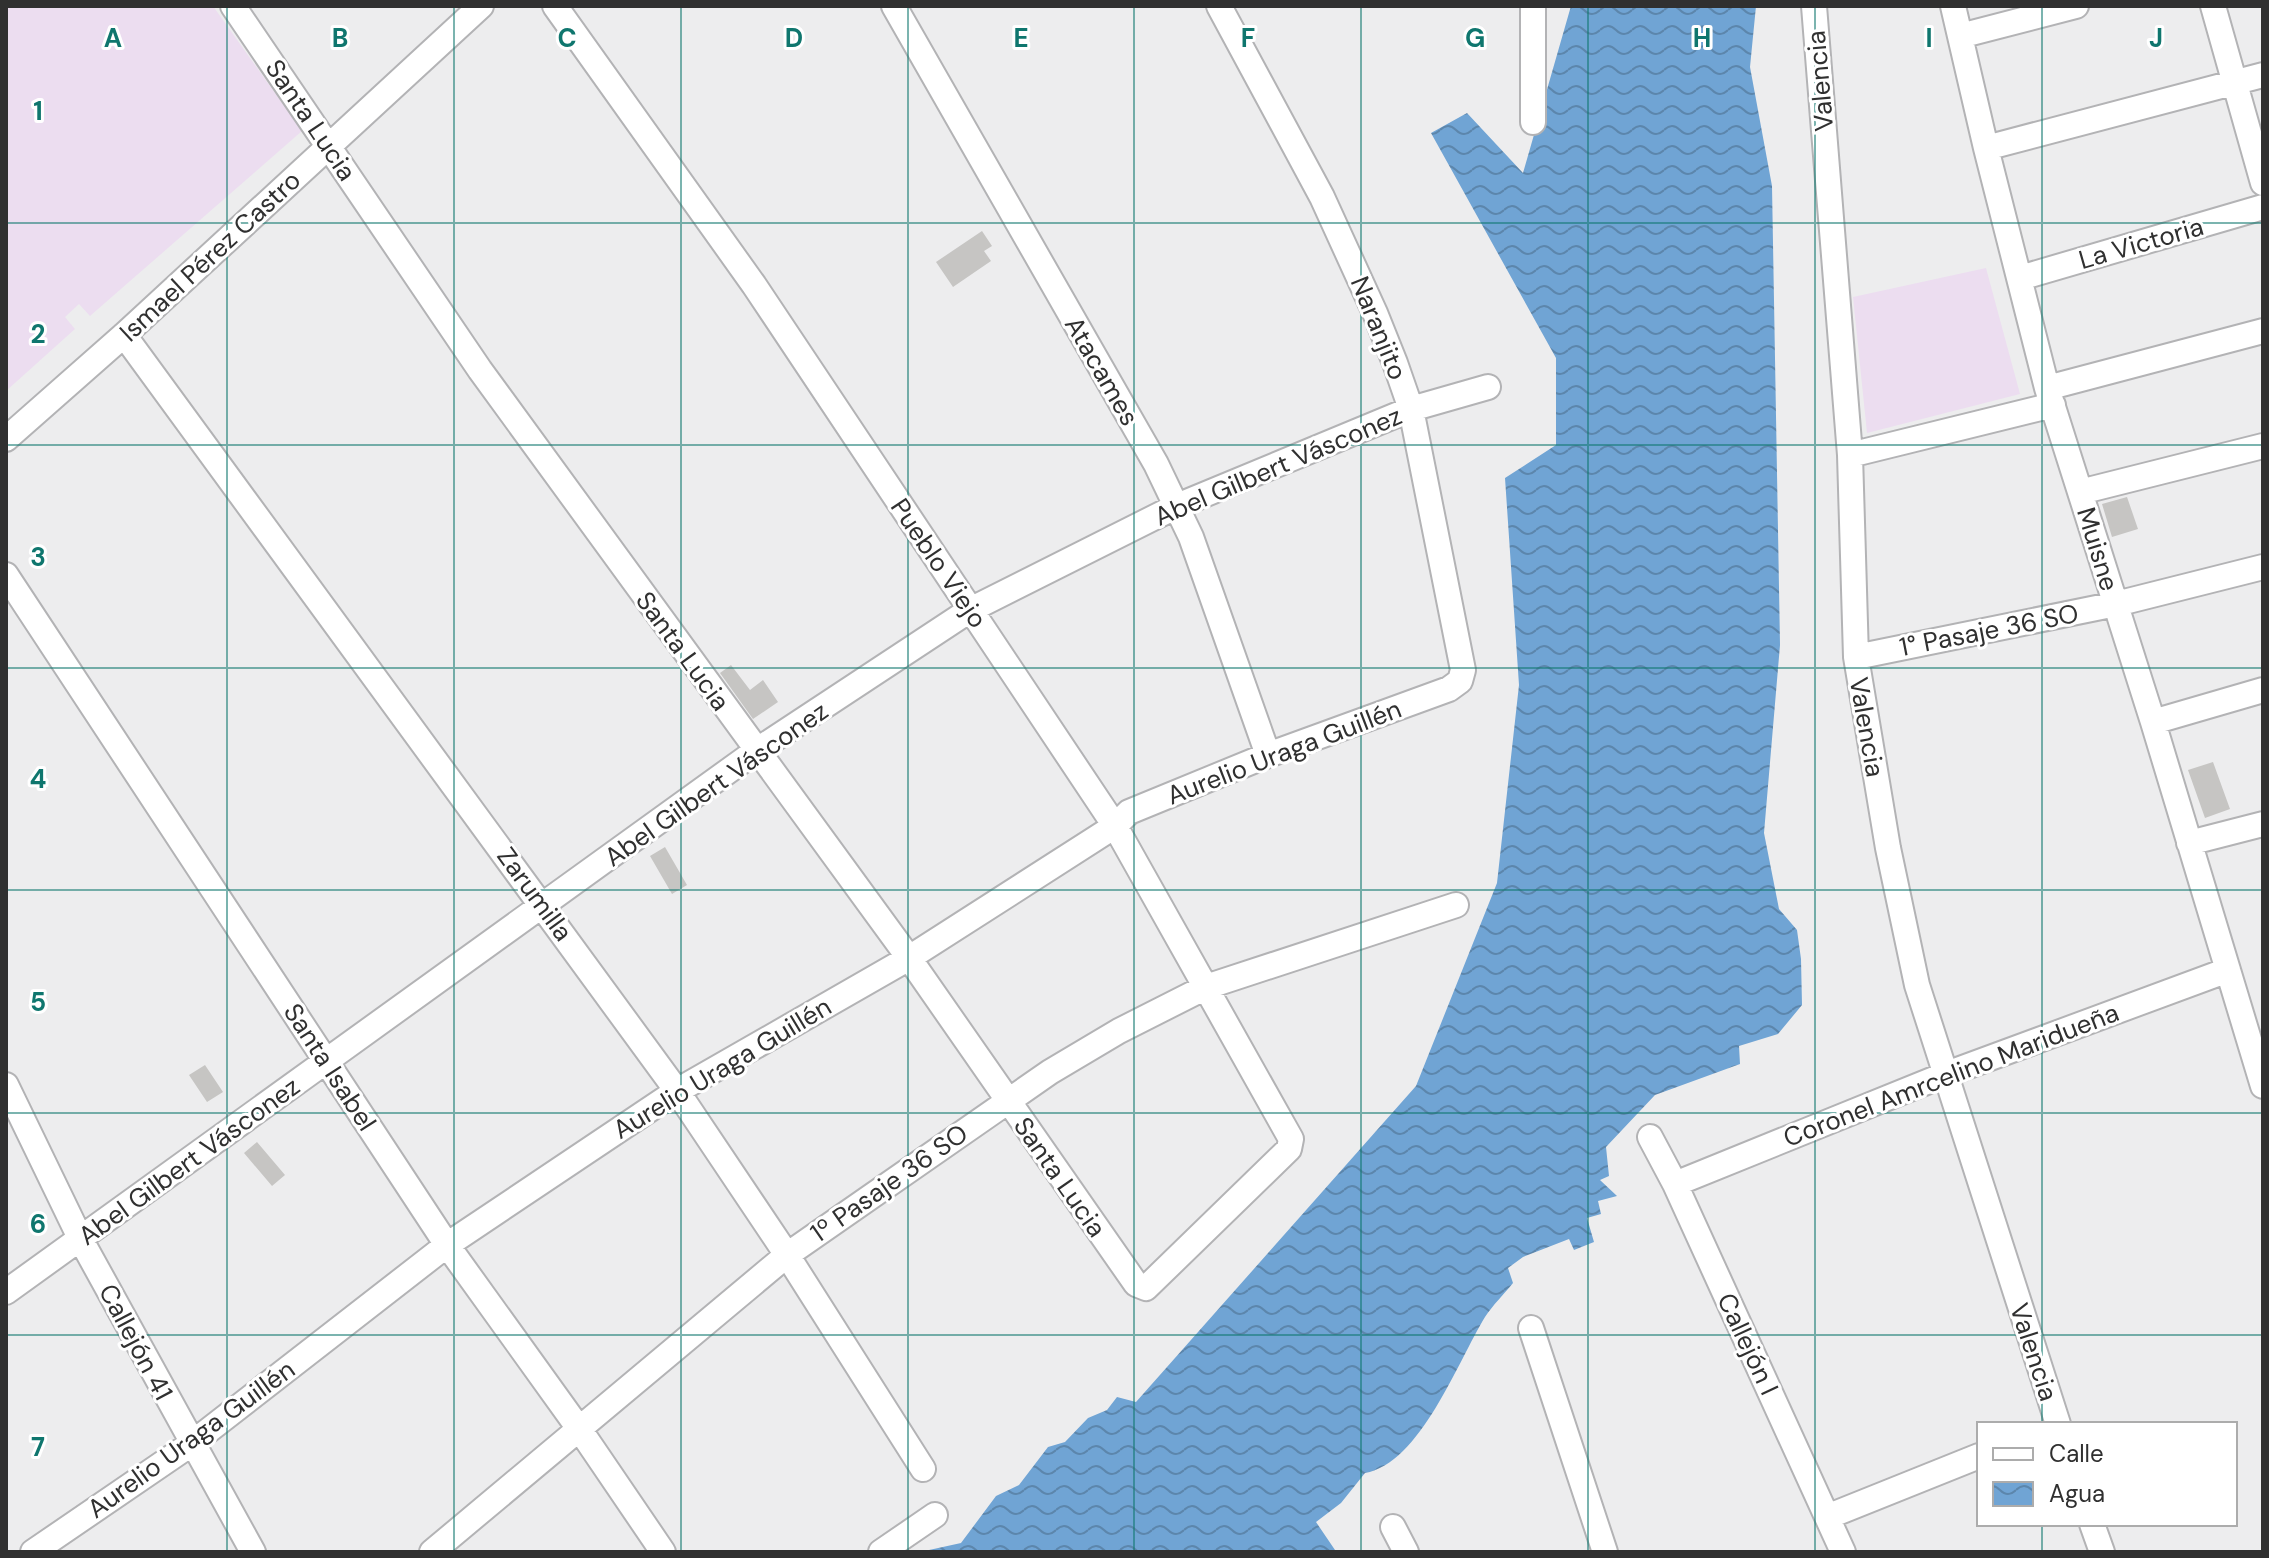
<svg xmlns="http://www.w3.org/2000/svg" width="2269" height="1558" font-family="'DM Sans',sans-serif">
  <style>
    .education { fill: #ecddf0 }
    .water { fill: url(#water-waves) }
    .building { fill: #c6c5c3 }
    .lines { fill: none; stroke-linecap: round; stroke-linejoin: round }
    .minor-casing { stroke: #b3b3b5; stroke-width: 28 }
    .minor { stroke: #fff; stroke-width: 24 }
    .grid { fill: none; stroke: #0f766e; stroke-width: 2; stroke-opacity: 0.55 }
    .labels { text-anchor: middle; stroke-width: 6; stroke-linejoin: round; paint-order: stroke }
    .street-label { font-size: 26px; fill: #303030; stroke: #fff }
    .grid-label { font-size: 26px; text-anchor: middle; font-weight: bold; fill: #0f766e; stroke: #fff; stroke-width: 6; stroke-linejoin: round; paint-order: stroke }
  </style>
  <defs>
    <pattern id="water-waves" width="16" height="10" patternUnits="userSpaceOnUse" patternTransform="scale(2)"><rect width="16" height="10" fill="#70a4d4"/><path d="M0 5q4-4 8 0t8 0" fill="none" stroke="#5c86ac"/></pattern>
  </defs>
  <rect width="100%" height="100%" fill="#ededee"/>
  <path class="education" d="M6,6H213L302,131L90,316L79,304L65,317L75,329L6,391Z
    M1986,268L2020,394L1867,433L1853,297Z"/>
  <path class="water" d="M1571,6H1756L1750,67L1772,186L1780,645L1764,833L1779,909L1797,930L1801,959L1802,1005L1778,1034L1739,1046L1740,1064L1655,1095L1606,1147L1609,1176L1600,1180L1617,1196L1598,1201L1601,1214L1587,1218L1594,1242L1574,1250L1569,1239L1523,1257L1508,1268L1513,1283C1504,1294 1493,1305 1485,1317C1458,1361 1420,1464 1365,1473L1341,1503L1316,1522L1335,1550L1334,1552H920L961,1543L996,1496L1019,1485L1048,1447L1065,1442L1088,1418L1107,1410L1117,1397L1136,1402L1416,1086L1497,883L1519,685L1505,478L1556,445V358L1431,133L1467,113L1523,173Z"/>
  <path class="building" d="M982,231L992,246L984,251L991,261L953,287L936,262Z
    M2127,497L2138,529L2112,537L2102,504Z
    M731,665L750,690L763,680L778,702L753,719L720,673Z
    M2213,762L2230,809L2205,818L2188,770Z
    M665,847L687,885L672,894L650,856Z
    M205,1065L223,1092L207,1102L189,1075Z
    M257,1142L285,1175L272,1186L244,1153Z"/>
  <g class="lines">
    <g class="minor-casing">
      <path id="minor" d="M233,6L480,370L909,958L1136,1284L1146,1288L1289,1149L1291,1139L1115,826L754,285L555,6
        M894,6L1156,464L1191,537L1268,755
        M1814,6L1850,455L1856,657L1888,848L1917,985L2058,1424
        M1953,6L1986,148L2047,388L2153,722L2263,1086
        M2213,6L2263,183
        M1960,36L2076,6
        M1533,122V6
        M1986,148L2263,75
        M2020,278L2263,207
        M124,335L677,1091L787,1255L923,1469
        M2047,388L2263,331
        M6,439L124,335L481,6
        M1850,455L2053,405
        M2080,492L2263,446
        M6,575L447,1245L580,1430L663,1552
        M1856,657L2116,604L2263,567
        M2153,722L2263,690
        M2189,843L2263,824
        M6,1085L81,1240L253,1552
        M1650,1137L1675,1184L1843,1552
        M1675,1184L1944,1075L2228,970
        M6,1292L756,751L970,610L1177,506L1411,409L1488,387
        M1531,1328L1605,1552
        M1827,1517L1979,1456
        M2092,1524L2102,1552
        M1393,1527L1406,1552
        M33,1552L191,1444L447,1245L677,1091L909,958L1115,826L1129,812L1268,755L1449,689L1460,681L1463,670L1411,409L1395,363L1375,313L1322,197L1219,6
        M432,1552L787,1255L1050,1072L1119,1031L1206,987L1456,905
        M881,1552L935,1515"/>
    </g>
    <use href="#minor" class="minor"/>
  </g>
  <path class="grid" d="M227,6V1552M454,6V1552M681,6V1552M908,6V1552M1134,6V1552M1361,6V1552M1588,6V1552M1815,6V1552M2042,6V1424M6,223H2263M6,445H2263M6,668H2263M6,890H2263M6,1113H2263M6,1335H2263M2042,1524V1552"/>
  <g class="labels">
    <g class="street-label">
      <text transform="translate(1820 81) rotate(-95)" y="9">Valencia</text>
      <text transform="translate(311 120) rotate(56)" y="9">Santa Lucia</text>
      <text transform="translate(2141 243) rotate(-16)" y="9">La Victoria</text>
      <text transform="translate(210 256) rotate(-43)" y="9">Ismael Pérez Castro</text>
      <text transform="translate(1379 328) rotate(68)" y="9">Naranjito</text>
      <text transform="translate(1102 371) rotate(60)" y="9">Atacames</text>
      <text transform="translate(1278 466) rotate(-23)" y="9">Abel Gilbert Vásconez</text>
      <text transform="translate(2098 549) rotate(73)" y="9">Muisne</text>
      <text transform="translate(939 563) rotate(56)" y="9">Pueblo Viejo</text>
      <text transform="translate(1989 630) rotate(-11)" y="9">1° Pasaje 36 SO</text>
      <text transform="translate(683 651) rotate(54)" y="9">Santa Lucia</text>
      <text transform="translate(1867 727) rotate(80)" y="9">Valencia</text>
      <text transform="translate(1284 752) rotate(-21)" y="9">Aurelio Uraga Guillén</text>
      <text transform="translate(716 784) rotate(-35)" y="9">Abel Gilbert Vásconez</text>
      <text transform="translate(535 894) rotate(54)" y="9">Zarumilla</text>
      <text transform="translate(330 1067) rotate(57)" y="9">Santa Isabel</text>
      <text transform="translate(722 1068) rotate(-31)" y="9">Aurelio Uraga Guillén</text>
      <text transform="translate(1951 1075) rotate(-21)" y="9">Coronel Amrcelino Maridueña</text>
      <text transform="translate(189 1161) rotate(-36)" y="9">Abel Gilbert Vásconez</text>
      <text transform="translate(1060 1177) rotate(55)" y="9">Santa Lucia</text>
      <text transform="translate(889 1183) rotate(-35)" y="9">1º Pasaje 36 SO</text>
      <text transform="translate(136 1342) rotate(62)" y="9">Callejón 41</text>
      <text transform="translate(1748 1344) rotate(65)" y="9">Callejón I</text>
      <text transform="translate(2034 1352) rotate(72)" y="9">Valencia</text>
      <text transform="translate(191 1439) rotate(-36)" y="9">Aurelio Uraga Guillén</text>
    </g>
  </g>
  <g class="grid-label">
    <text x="113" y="47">A</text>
    <text x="340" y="47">B</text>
    <text x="567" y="47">C</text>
    <text x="794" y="47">D</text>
    <text x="1021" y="47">E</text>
    <text x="1248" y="47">F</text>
    <text x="1475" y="47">G</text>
    <text x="1702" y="47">H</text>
    <text x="1929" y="47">I</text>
    <text x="2156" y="47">J</text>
    <text x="38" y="120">1</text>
    <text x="38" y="343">2</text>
    <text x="38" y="566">3</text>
    <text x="38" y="788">4</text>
    <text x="38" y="1011">5</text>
    <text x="38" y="1233">6</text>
    <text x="38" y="1456">7</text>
  </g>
  <rect width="2269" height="1558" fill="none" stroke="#303030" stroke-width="16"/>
  <rect x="1977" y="1422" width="260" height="104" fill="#ffffff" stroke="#acacac" stroke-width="2"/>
  <rect x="1993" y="1448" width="40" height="12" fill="#ffffff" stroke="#acacac" stroke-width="2"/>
  <text x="2049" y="1462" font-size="24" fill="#303030">Calle</text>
  <rect x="1993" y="1482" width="40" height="24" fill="url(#water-waves)" stroke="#acacac" stroke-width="2"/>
  <text x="2049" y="1502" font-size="24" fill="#303030">Agua</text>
</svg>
